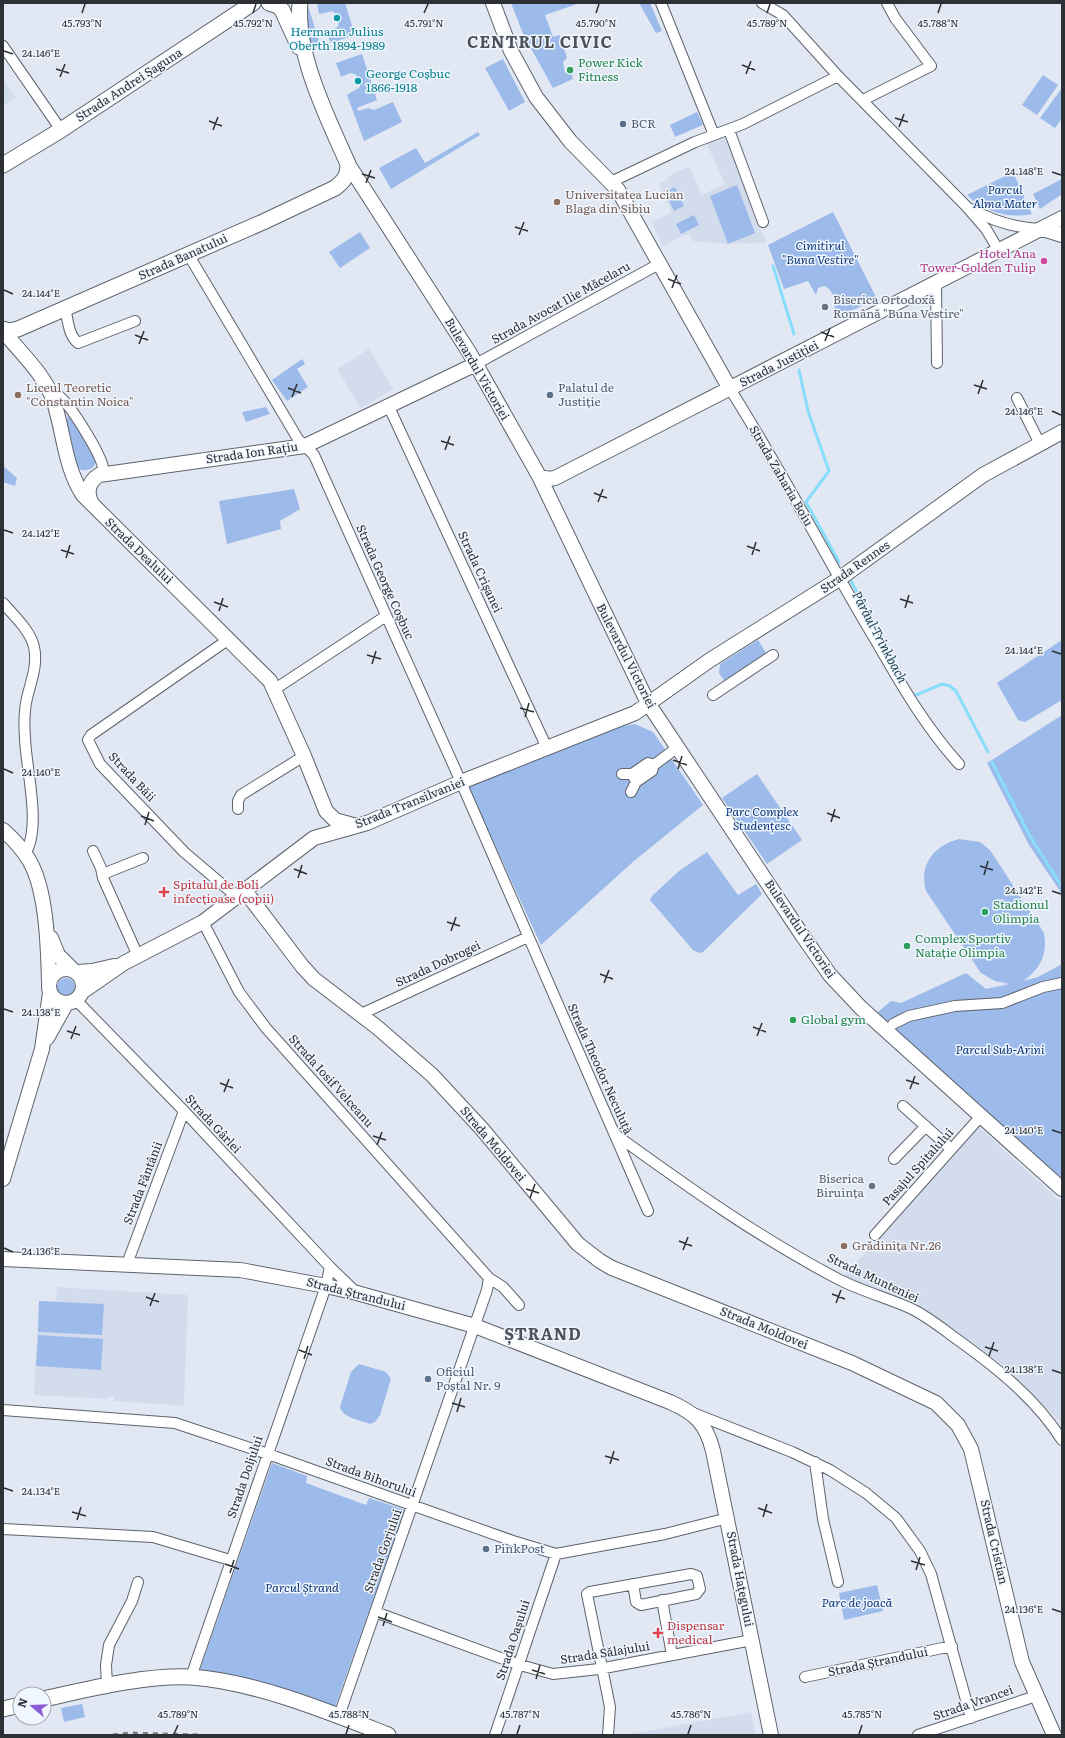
<svg xmlns="http://www.w3.org/2000/svg" width="1065" height="1738" font-family="Literata,serif">
  <style>
    .built { fill: #d2dced }
    .green { fill: #9cbaea }
    .lines { fill: none; stroke-linecap: round; stroke-linejoin: round }
    .stream { stroke: #88ddfb; stroke-width: 3 }
    .street-casing { stroke: #5d636c; stroke-width: 12 }
    .secondary-casing { stroke: #5d636c; stroke-width: 16 }
    .primary-casing { stroke: #5d636c; stroke-width: 17 }
    .street { stroke: #fff; stroke-width: 10 }
    .secondary { stroke: #fff; stroke-width: 14 }
    .primary { stroke: #fff; stroke-width: 15 }
    .rail { stroke: #7c8087; stroke-width: 3; stroke-dasharray: 5 5; stroke-linecap: butt }
    .ticks { fill: none; stroke: #2d3034; stroke-width: 1.5 }
    .culture-dot { fill: #0f9aa8; stroke: #f0f6fe; stroke-width: 1.5 }
    .leisure-dot { fill: #2e9e5b; stroke: #f0f6fe; stroke-width: 1.5 }
    .service-dot { fill: #5c6f8a; stroke: #f0f6fe; stroke-width: 1.5 }
    .education-dot { fill: #8d6e63; stroke: #f0f6fe; stroke-width: 1.5 }
    .hotel-dot { fill: #d1479c; stroke: #f0f6fe; stroke-width: 1.5 }
    .worship-dot { fill: #6b7280; stroke: #f0f6fe; stroke-width: 1.5 }
    .health-dot { fill: #e0444e; stroke: #f0f6fe; stroke-width: 1.5 }
    .labels { text-anchor: middle; stroke-width: 3; stroke-linejoin: round; paint-order: stroke }
    .culture-label { font-size: 12px; fill: #0d838f; stroke: #f0f6fe }
    .leisure-label { font-size: 12px; fill: #27864d; stroke: #f0f6fe; text-anchor: start }
    .street-label { font-size: 12px; fill: #2d3034; stroke: #f0f6fe }
    .service-label { font-size: 12px; fill: #4e5e75; stroke: #f0f6fe; text-anchor: start }
    .park-label { font-size: 12px; font-style: italic; fill: #0e397b; stroke: #f0f6fe }
    .education-label { font-size: 12px; fill: #785e54; stroke: #f0f6fe; text-anchor: start }
    .hotel-label { font-size: 12px; fill: #b23c85; stroke: #f0f6fe; text-anchor: end }
    .worship-label { font-size: 12px; fill: #5b616d; stroke: #f0f6fe; text-anchor: start }
    .health-label { font-size: 12px; fill: #be3a42; stroke: #f0f6fe; text-anchor: start }
    .water-label { font-size: 13px; font-style: italic; fill: #183f4c; stroke: #f0f6fe }
    .district-label { font-size: 16px; font-weight: bold; letter-spacing: 1px; fill: #4c515a; stroke: #f0f6fe }
    .ticks-label { font-size: 10px; text-anchor: middle; fill: #2d3034; stroke: #f0f6fe; stroke-width: 3; stroke-linejoin: round; paint-order: stroke }
  </style>
  <rect width="100%" height="100%" fill="#e2e8f3"/>
  <path class="built" d="M3,78L16,97L3,106Z
    M727,135L755,219L767,243L728,244L692,241L690,233L662,246L652,222L672,212L659,184L668,180L667,177L689,166L702,195L725,184L706,143Z
    M369,349L393,389L361,408L337,369Z
    M979,1127L1062,1203V1424L1006,1367L921,1308L843,1277Z
    M57,1287L188,1295L184,1406L114,1401V1397H109L108,1399L34,1395L39,1301L56,1302Z
    M751,1712L755,1733L742,1735H626Z"/>
  <path class="green" d="M307,3L321,47L312,50C306,35 307,19 307,3Z
    M317,3H345L355,35L331,43L326,32L338,27L339,18L333,11L319,14Z
    M511,3H580L545,15L553,37L560,35L567,58L563,62L565,73L571,71L573,79L553,88L524,36Z
    M639,3H650L662,31L656,33Z
    M362,54L377,100L357,108L358,111L368,108L374,110L393,102L402,122L364,141L347,95L360,87V80L355,74L350,73L341,77L336,63Z
    M503,59L525,102L509,111L485,68Z
    M1043,75L1058,85L1037,115L1022,105Z
    M1062,88V118L1055,128L1040,118Z
    M697,112L703,125L675,137L670,125Z
    M478,132L480,135L391,189L379,168L416,148L425,163Z
    M1013,172L1032,214C1008,219 985,212 967,195Z
    M1062,179V194L1040,209L1033,194Z
    M737,185L755,233L728,244L710,196Z
    M675,187L684,206L674,211L665,192Z
    M833,212L877,299L835,318C834,306 837,291 824,286L818,288L816,295L808,281L784,289L768,245Z
    M694,215L699,225L681,234L676,224Z
    M360,232L370,248L340,268L329,252Z
    M302,359L305,364L297,369L308,387L287,401L272,380Z
    M266,407L270,414L246,422L242,412Z
    M71,414L97,457C96,467 91,471 81,470L75,463L66,421L68,415Z
    M3,466L17,478L15,486L3,482Z
    M294,489L300,509L280,521L281,529L227,544L219,501Z
    M758,640L768,656L726,683L719,673L720,664Z
    M1062,640V700L1025,722L1018,720L997,683Z
    M1062,715V894L1029,845L987,763Z
    M635,724L653,732L703,805L634,861L541,945L467,785L622,726Z
    M757,774L802,840L767,864L722,798Z
    M959,839L980,842L990,850L1044,933C1048,954 1040,970 1023,981L1038,977L1062,964V1189L872,1017L891,1001L901,1003L966,973L986,989L1009,984L995,981L981,973L926,891C919,865 933,846 959,839Z
    M707,852L738,895L756,884L762,894L703,952L699,953L693,950L650,900L652,896L679,871Z
    M57 987a9 9 0 1 1 18 0a9 9 0 1 1-18 0Z
    M39,1301L104,1304L102,1335L38,1332Z
    M38,1335L103,1339L101,1370L36,1366Z
    M359,1364L386,1372L391,1379L380,1415L375,1422L370,1424C360,1420 343,1418 340,1407L351,1372Z
    M272,1463L307,1476L306,1483L366,1505L369,1498L405,1510L335,1707L303,1694L233,1680L198,1675Z
    M877,1585L883,1611L844,1620L839,1593Z
    M82,1704L85,1717L64,1722L61,1708Z"/>
  <g class="lines">
    <path class="stream" d="M773,266L794,334
      M799,370L808,411L829,471L806,502L839,562
      M851,581L889,654
      M911,694L916,695L942,684L950,686L956,691L988,752
      M992,762L1031,838L1062,887"/>
    <g class="street-casing">
      <path id="street" d="M661,3L714,135
        M762,3L783,15L838,76L966,206L986,229L999,251
        M3,46L61,130
        M863,100L931,66L895,18L887,3
        M729,130L763,222
        M611,182L695,142L743,124L838,76
        M971,209C993,221 1015,228 1040,229
        M188,254L298,439L314,455L461,782L648,1211
        M936,284L937,363
        M65,308C68,319 68,335 78,343L135,321
        M476,364L659,264
        M50,389C55,393 60,396 64,401C73,410 103,457 103,469L99,475
        M730,389C781,469 824,554 873,636C900,682 923,724 959,764
        M1017,398L1040,444
        M389,407L547,748
        M3,603C14,616 30,630 34,647C38,665 31,681 27,698C24,711 24,725 25,738C26,770 42,827 25,854
        M229,639L91,735L88,740L100,764L184,852L237,897
        M275,689L386,616
        M713,695L773,655
        M622,774H632L636,782L631,792
        M632,774L648,763L654,765L678,747
        M636,782L652,771L654,765
        M238,809V801L241,795L304,756
        M93,851L101,868L103,878L138,956
        M103,874L143,858
        M203,922L239,992L266,1028L489,1278L487,1290L339,1716
        M76,1000L184,1111L330,1267L357,1293
        M359,1015L528,937
        M893,1024L909,1016L955,1006L1002,1003L1043,987L1062,983
        M903,1106L951,1149
        M616,1135C688,1187 761,1239 840,1280C862,1291 887,1298 910,1308C927,1316 943,1329 958,1340C997,1368 1036,1399 1062,1440
        M894,1159L926,1126
        M875,1235L981,1116
        M127,1264L184,1111
        M489,1278L503,1287L519,1305
        M3,1410L175,1423L268,1454L513,1541L556,1554L665,1534L728,1518
        M693,1413L792,1452L830,1470L866,1493L896,1518L920,1551L931,1574L971,1718
        M815,1462L823,1519L838,1582
        M3,1529L153,1537L230,1560
        M662,1600L672,1655
        M375,1612L520,1665L553,1674L599,1669L752,1640
        M191,1677L326,1286L330,1267
        M805,1677L952,1646
        M107,1686L106,1665L109,1645L132,1601L138,1582
        M495,1735L556,1554
        M608,1735L610,1707L587,1594L590,1592L691,1574L697,1576L700,1589L696,1594L641,1605L636,1602L633,1584
        M918,1735L1036,1696"/>
    </g>
    <g class="secondary-casing">
      <path id="secondary" d="M493,3L511,51L536,97L570,141L618,190L730,389
        M348,164L469,352L539,476L648,703L802,935L830,975L861,1008L1062,1189
        M1043,229L1062,235
        M3,331C20,352 44,374 53,399C64,431 64,466 83,495L270,681L304,756L326,811L335,820L353,825
        M539,476L548,479L555,478L1062,218
        M92,504C86,493 88,482 99,475L305,446L476,364
        M3,830C12,838 23,850 29,860C47,890 48,948 49,982
        M245,891L302,966L314,979L378,1028L432,1075L482,1129L578,1244L600,1261L612,1268L852,1363L936,1403L958,1425L971,1449L1022,1662L1054,1735
        M51,938L58,955L72,969
        M49 986a17 17 0 1 1 34 0a17 17 0 1 1-34 0Z
        M77,972L92,971L114,966
        M82,992L124,963L203,922L314,838L367,823L461,782L635,713L710,660L839,579L983,475L1062,432
        M47,1038L66,1004
        M3,1179L42,1049L50,993
        M3,1259L240,1270L326,1286L357,1293L475,1326L670,1402C695,1413 706,1423 713,1451L771,1735"/>
    </g>
    <g class="primary-casing">
      <path id="primary" d="M269,3L278,6L282,10L299,47
        M3,165L61,130L253,3
        M3,329L9,331L18,329L263,222L335,188C344,181 348,176 348,164C328,119 295,53 300,3
        M44,1699C89,1689 145,1675 191,1677C253,1681 329,1712 388,1735
        M3,1709L20,1705"/>
    </g>
    <use href="#street" class="street"/>
    <use href="#secondary" class="secondary"/>
    <use href="#primary" class="primary"/>
    <path class="rail" d="M113,1735L129,1733L201,1735"/>
  </g>
  <path class="ticks" d="M82,13L85,4M253,13L256,4M424,13L428,4M596,13L599,4M767,13L770,4M938,13L941,4M4,51L13,54M742,65L755,70M56,69L69,73M746,74L751,61M60,77L65,64M895,118L908,122M209,121L222,126M899,127L904,114M213,130L218,117M1052,172L1061,175M362,174L375,178M366,183L371,170M515,227L528,231M519,235L524,222M668,279L681,284M672,288L677,275M4,290L13,294M821,332L834,337M135,335L148,340M825,341L830,328M139,344L144,331M974,385L987,389M288,388L301,393M978,394L983,380M292,397L297,384M1052,411L1061,415M441,441L454,445M445,450L450,436M594,493L607,498M598,502L603,489M4,530L13,533M747,546L760,551M61,550L74,554M752,555L756,542M66,558L70,545M900,599L913,603M214,602L228,607M905,608L909,595M219,611L223,598M1052,651L1061,654M367,655L381,659M372,664L376,651M520,708L534,712M525,717L529,703M673,760L687,765M4,769L13,773M678,769L682,756M827,813L840,818M141,816L154,821M831,822L835,809M145,825L149,812M980,866L993,870M294,869L307,874M984,875L988,861M298,878L302,865M1052,891L1061,894M447,922L460,926M451,931L456,917M600,974L613,979M604,983L609,970M4,1009L13,1012M753,1027L766,1032M67,1031L80,1035M757,1036L762,1023M71,1039L76,1026M906,1080L919,1084M220,1083L233,1088M910,1089L915,1076M224,1092L229,1079M1052,1130L1061,1133M373,1136L386,1140M377,1145L382,1132M526,1189L539,1193M530,1198L535,1184M679,1241L692,1246M4,1248L13,1252M683,1250L688,1237M832,1294L845,1299M146,1297L159,1302M836,1303L841,1290M150,1306L155,1293M985,1347L998,1351M299,1350L312,1355M989,1356L994,1342M304,1359L308,1346M1052,1370L1061,1373M452,1403L465,1407M457,1412L461,1398M605,1456L619,1460M610,1464L614,1451M4,1488L13,1491M758,1508L772,1513M72,1512L86,1516M763,1517L767,1504M77,1520L81,1507M911,1561L925,1565M225,1564L239,1569M916,1570L920,1557M230,1573L234,1560M1052,1609L1061,1612M378,1617L392,1622M383,1626L387,1613M532,1670L545,1674M536,1679L540,1665M174,1734L178,1725M346,1734L349,1725M517,1734L520,1725M688,1734L691,1725M859,1734L862,1725"/>
  <g class="culture-dot">
    <circle cx="337" cy="18" r="4"/>
    <circle cx="358" cy="81" r="4"/>
  </g>
  <g class="leisure-dot">
    <circle cx="570" cy="70" r="4"/>
    <circle cx="985" cy="912" r="4"/>
    <circle cx="907" cy="946" r="4"/>
    <circle cx="793" cy="1020" r="4"/>
  </g>
  <g class="service-dot">
    <circle cx="623" cy="124" r="4"/>
    <circle cx="550" cy="395" r="4"/>
    <circle cx="428" cy="1379" r="4"/>
    <circle cx="486" cy="1549" r="4"/>
  </g>
  <g class="education-dot">
    <circle cx="557" cy="202" r="4"/>
    <circle cx="18" cy="395" r="4"/>
    <circle cx="844" cy="1246" r="4"/>
  </g>
  <circle class="hotel-dot" cx="1044" cy="261" r="4"/>
  <g class="worship-dot">
    <circle cx="825" cy="307" r="4"/>
    <circle cx="872" cy="1186" r="4"/>
  </g>
  <g class="health-dot">
    <path d="M162 886h4v4h4v4h-4v4h-4v-4h-4v-4h4z"/>
    <path d="M656 1627h4v4h4v4h-4v4h-4v-4h-4v-4h4z"/>
  </g>
  <g class="labels">
    <g class="culture-label">
      <text x="337" y="36">Hermann Julius<tspan x="337" dy="14">Oberth 1894-1989</tspan></text>
      <text x="366" y="78" text-anchor="start">George Coșbuc<tspan x="366" dy="14">1866-1918</tspan></text>
    </g>
    <g class="leisure-label">
      <text x="578" y="67">Power Kick<tspan x="578" dy="14">Fitness</tspan></text>
      <text x="993" y="909">Stadionul<tspan x="993" dy="14">Olimpia</tspan></text>
      <text x="915" y="943">Complex Sportiv<tspan x="915" dy="14">Natație Olimpia</tspan></text>
      <text x="801" y="1024">Global gym</text>
    </g>
    <g class="street-label">
      <text transform="translate(129 85) rotate(-33)" y="4">Strada Andrei Șaguna</text>
      <text transform="translate(183 257) rotate(-24)" y="4">Strada Banatului</text>
      <text transform="translate(561 303) rotate(-29)" y="4">Strada Avocat Ilie Măcelaru</text>
      <text transform="translate(779 364) rotate(-27)" y="4">Strada Justiției</text>
      <text transform="translate(477 369) rotate(60)" y="4">Bulevardul Victoriei</text>
      <text transform="translate(252 453) rotate(-8)" y="4">Strada Ion Rațiu</text>
      <text transform="translate(781 476) rotate(60)" y="4">Strada Zaharia Boiu</text>
      <text transform="translate(139 551) rotate(44)" y="4">Strada Dealului</text>
      <text transform="translate(855 567) rotate(-35)" y="4">Strada Rennes</text>
      <text transform="translate(480 572) rotate(65)" y="4">Strada Crișanei</text>
      <text transform="translate(385 582) rotate(66)" y="4">Strada George Coșbuc</text>
      <text transform="translate(626 656) rotate(63)" y="4">Bulevardul Victoriei</text>
      <text transform="translate(132 777) rotate(47)" y="4">Strada Băii</text>
      <text transform="translate(410 803) rotate(-22)" y="4">Strada Transilvaniei</text>
      <text transform="translate(800 929) rotate(56)" y="4">Bulevardul Victoriei</text>
      <text transform="translate(438 964) rotate(-25)" y="4">Strada Dobrogei</text>
      <text transform="translate(600 1069) rotate(66)" y="4">Strada Theodor Neculuță</text>
      <text transform="translate(331 1081) rotate(48)" y="4">Strada Iosif Velceanu</text>
      <text transform="translate(213 1124) rotate(47)" y="4">Strada Gârlei</text>
      <text transform="translate(493 1144) rotate(50)" y="4">Strada Moldovei</text>
      <text transform="translate(918 1167) rotate(-48)" y="4">Pasajul Spitalului</text>
      <text transform="translate(143 1183) rotate(-69)" y="4">Strada Fântânii</text>
      <text transform="translate(873 1278) rotate(25)" y="4">Strada Munteniei</text>
      <text transform="translate(356 1294) rotate(14)" y="4">Strada Ștrandului</text>
      <text transform="translate(764 1328) rotate(22)" y="4">Strada Moldovei</text>
      <text transform="translate(245 1477) rotate(-71)" y="4">Strada Doljului</text>
      <text transform="translate(371 1477) rotate(20)" y="4">Strada Bihorului</text>
      <text transform="translate(994 1542) rotate(77)" y="4">Strada Cristian</text>
      <text transform="translate(383 1551) rotate(-70)" y="4">Strada Gorjului</text>
      <text transform="translate(740 1579) rotate(79)" y="4">Strada Hațegului</text>
      <text transform="translate(513 1640) rotate(-72)" y="4">Strada Oașului</text>
      <text transform="translate(605 1653) rotate(-9)" y="4">Strada Sălajului</text>
      <text transform="translate(878 1662) rotate(-12)" y="4">Strada Ștrandului</text>
      <text transform="translate(973 1703) rotate(-19)" y="4">Strada Vrancei</text>
    </g>
    <g class="service-label">
      <text x="631" y="128">BCR</text>
      <text x="558" y="392">Palatul de<tspan x="558" dy="14">Justiție</tspan></text>
      <text x="436" y="1376">Oficiul<tspan x="436" dy="14">Poștal Nr. 9</tspan></text>
      <text x="494" y="1553">PinkPost</text>
    </g>
    <g class="park-label">
      <text x="1005" y="194">Parcul<tspan x="1005" dy="14">Alma Mater</tspan></text>
      <text x="820" y="250">Cimitirul<tspan x="820" dy="14">"Buna Vestire"</tspan></text>
      <text x="762" y="816">Parc Complex<tspan x="762" dy="14">Studențesc</tspan></text>
      <text x="1000" y="1054">Parcul Sub-Arini</text>
      <text x="302" y="1592">Parcul Ștrand</text>
      <text x="857" y="1607">Parc de joacă</text>
    </g>
    <g class="education-label">
      <text x="565" y="199">Universitatea Lucian<tspan x="565" dy="14">Blaga din Sibiu</tspan></text>
      <text x="26" y="392">Liceul Teoretic<tspan x="26" dy="14">"Constantin Noica"</tspan></text>
      <text x="852" y="1250">Grădinița Nr.26</text>
    </g>
    <g class="hotel-label">
      <text x="1036" y="258">Hotel Ana<tspan x="1036" dy="14">Tower-Golden Tulip</tspan></text>
    </g>
    <g class="worship-label">
      <text x="833" y="304">Biserica Ortodoxă<tspan x="833" dy="14">Română "Buna Vestire"</tspan></text>
      <text x="864" y="1183" text-anchor="end">Biserica<tspan x="864" dy="14">Biruința</tspan></text>
    </g>
    <g class="health-label">
      <text x="173" y="889">Spitalul de Boli<tspan x="173" dy="14">infecțioase (copii)</tspan></text>
      <text x="667" y="1630">Dispensar<tspan x="667" dy="14">medical</tspan></text>
    </g>
    <g class="water-label">
      <text transform="translate(880 637) rotate(62)" y="5">Pârâul Trinkbach</text>
    </g>
    <g class="district-label">
      <text x="540" y="48">CENTRUL CIVIC</text>
      <text x="543" y="1340">ȘTRAND</text>
    </g>
  </g>
  <g class="ticks-label">
    <text x="82" y="27">45.793°N</text>
    <text x="253" y="27">45.792°N</text>
    <text x="424" y="27">45.791°N</text>
    <text x="596" y="27">45.790°N</text>
    <text x="767" y="27">45.789°N</text>
    <text x="938" y="27">45.788°N</text>
    <text x="41" y="57">24.146°E</text>
    <text x="1024" y="175">24.148°E</text>
    <text x="41" y="297">24.144°E</text>
    <text x="1024" y="415">24.146°E</text>
    <text x="41" y="537">24.142°E</text>
    <text x="1024" y="654">24.144°E</text>
    <text x="41" y="776">24.140°E</text>
    <text x="1024" y="894">24.142°E</text>
    <text x="41" y="1016">24.138°E</text>
    <text x="1024" y="1134">24.140°E</text>
    <text x="41" y="1255">24.136°E</text>
    <text x="1024" y="1373">24.138°E</text>
    <text x="41" y="1495">24.134°E</text>
    <text x="1024" y="1613">24.136°E</text>
    <text x="178" y="1718">45.789°N</text>
    <text x="349" y="1718">45.788°N</text>
    <text x="520" y="1718">45.787°N</text>
    <text x="691" y="1718">45.786°N</text>
    <text x="862" y="1718">45.785°N</text>
  </g>
  <rect width="1065" height="1738" fill="none" stroke="#2d3034" stroke-width="8"/>
  <g transform="translate(32 1706) rotate(289)"><circle r="19" fill="#f0f6fe" stroke="#a2a7ad"/>
  <path d="M0-3L7 15L0 10L-7 15Z" fill="#8b5bd5"/>
  <text y="-6" font-size="11" font-weight="bold" text-anchor="middle" fill="#2d3034">N</text>
  </g>
</svg>
